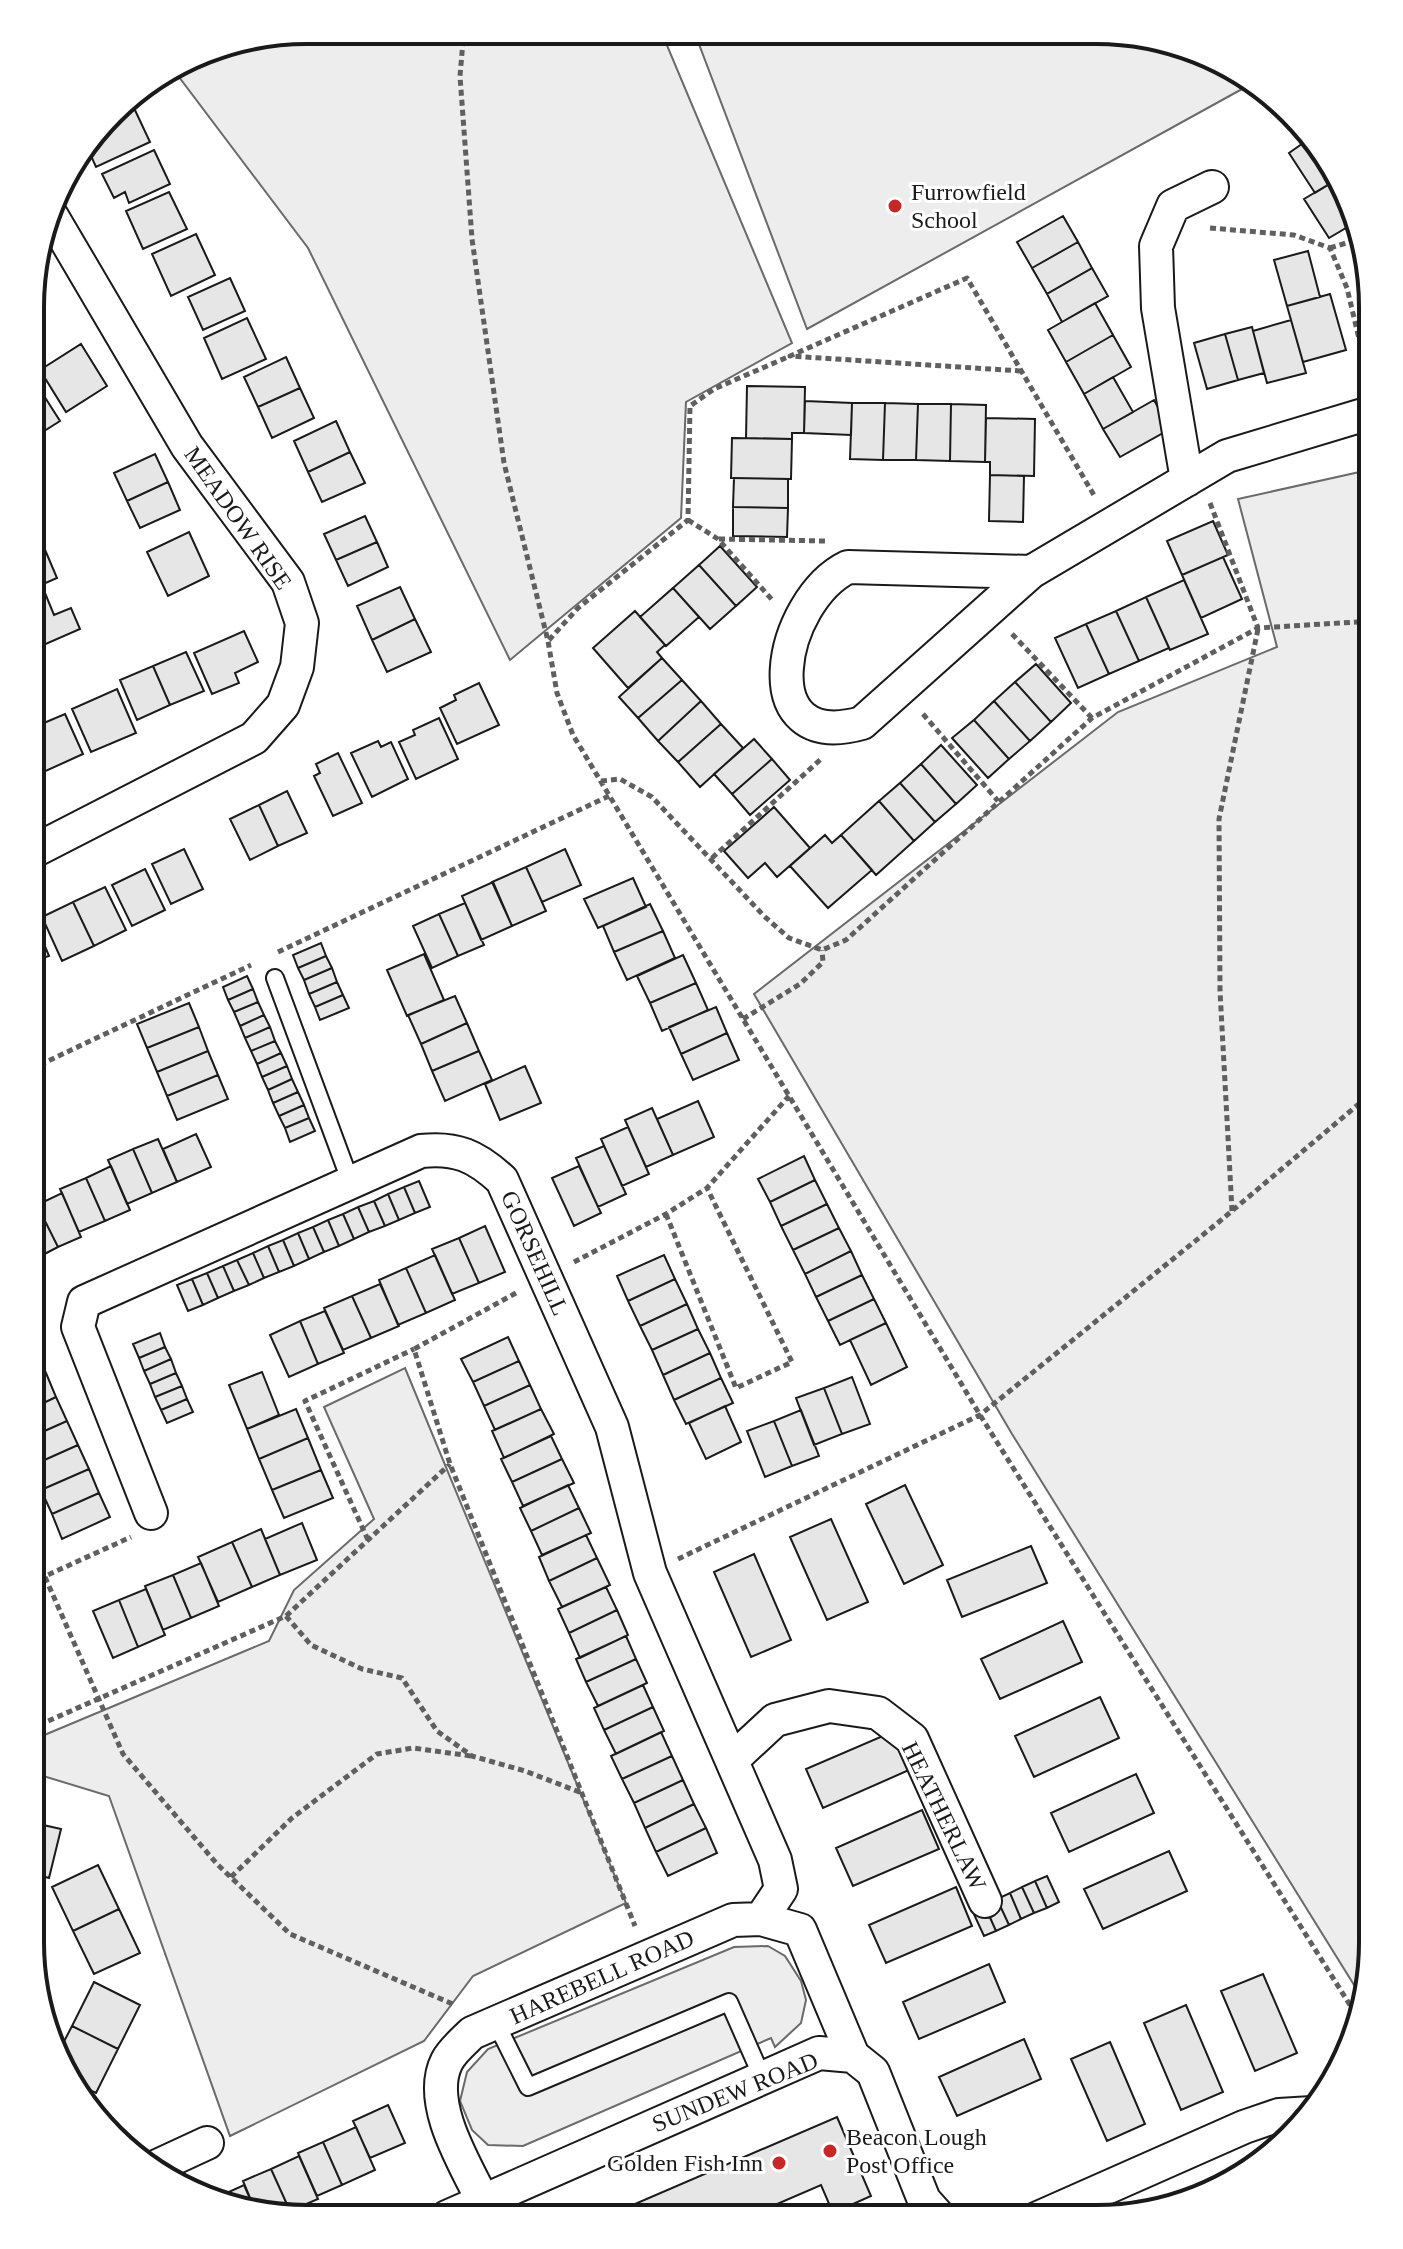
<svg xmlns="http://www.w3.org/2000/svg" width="1403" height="2249" font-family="Georgia,serif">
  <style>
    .built { fill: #ededed; stroke: #6a6a6a; stroke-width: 2 }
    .building { fill: #e6e6e6; stroke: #1a1a1a; stroke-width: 2 }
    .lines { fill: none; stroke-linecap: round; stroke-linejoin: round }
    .service-casing { stroke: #1a1a1a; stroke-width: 20 }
    .minor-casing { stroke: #1a1a1a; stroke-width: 36 }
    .path { stroke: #5f5f5f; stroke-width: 5; stroke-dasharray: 6 4; stroke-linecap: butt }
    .service { stroke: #fff; stroke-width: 16 }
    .minor { stroke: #fff; stroke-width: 32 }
    .poi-dot { fill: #c62828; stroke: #fff; stroke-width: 3 }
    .labels { text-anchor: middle; stroke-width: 6; stroke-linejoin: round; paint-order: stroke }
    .poi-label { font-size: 24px; fill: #1a1a1a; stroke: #fff; text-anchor: start }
    .street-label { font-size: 24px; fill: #1a1a1a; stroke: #fff }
    .rim { fill: none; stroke: #1a1a1a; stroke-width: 4 }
  </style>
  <rect width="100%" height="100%" fill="#fff"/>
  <path class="built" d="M307,30L661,31L792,343L686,402L681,518L510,660L308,248L173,69L201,51Z
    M694,31L1133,32L1253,83L807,329Z
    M1373,469L1372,1961L1364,2001L1012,1434L754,994L1118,712L1277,647L1238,499Z
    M405,1368L626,1903L473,1976L424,2041L230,2136L109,1796L30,1772V1741L269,1641L294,1590L374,1519L324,1407Z
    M768,1946L785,1956L801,1981L806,2000L801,2023L775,2047L771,2038L523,2146L488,2145L472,2130L460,2101L467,2072L488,2049L734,1947Z"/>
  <path class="building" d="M134,108L150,142L96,167L87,147L108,120Z
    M1306,141L1336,180L1315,193L1289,153Z
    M154,150L170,184L129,203L125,192L114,198L102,174Z
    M1336,180L1352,201L1356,222L1329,238L1304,199Z
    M169,192L187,229L143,249L126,211Z
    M1063,216L1078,242L1032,268L1017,242Z
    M196,234L215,275L171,296L152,254Z
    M1078,242L1092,268L1047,294L1032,268Z
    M1308,251L1320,297L1287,306L1274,260Z
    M1092,268L1108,296L1062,322L1047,294Z
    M230,278L245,311L203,330L188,297Z
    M1330,294L1346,350L1303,362L1287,306Z
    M1095,303L1113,335L1066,362L1048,330Z
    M247,318L266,359L222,379L204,338Z
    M1291,320L1306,373L1267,383L1253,331Z
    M1252,327L1264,373L1238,380L1225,334Z
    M1225,334L1238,380L1207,389L1194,343Z
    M1113,335L1131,367L1084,394L1066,362Z
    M81,344L107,386L66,412L40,370Z
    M286,357L300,388L258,407L244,377Z
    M32,377L60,421L33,438L32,436Z
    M1113,377L1133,412L1103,429L1084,394Z
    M747,386L805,387L804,433H792V439L746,438Z
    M300,388L314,418L272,438L258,407Z
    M1154,400L1170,429L1120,457L1103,429Z
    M805,401L852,403L851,435L804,433Z
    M852,403H885L883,460L850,459Z
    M885,403L918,404L916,460H883Z
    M918,404H951L950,461L916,460Z
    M951,404L986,405L985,462L950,461Z
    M986,418L1035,419L1034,476L990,475V462H985Z
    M336,421L350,452L308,472L294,441Z
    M732,438L792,439L791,479L731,478Z
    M350,452L365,483L322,502L308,472Z
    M155,454L168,482L127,501L114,473Z
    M990,475L1024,476L1023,522L989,521Z
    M734,478L788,479V508L733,507Z
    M168,482L180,510L140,528L127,501Z
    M733,507L788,508L787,537L733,536Z
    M365,516L377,542L336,560L324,534Z
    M1213,521L1228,555L1182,575L1167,541Z
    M189,532L209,576L168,596L147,552Z
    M377,542L388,567L348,586L336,560Z
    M43,545L57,578L32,589V549Z
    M720,546L757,587L736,606L699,565Z
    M1223,557L1242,599L1201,618L1182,575Z
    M699,565L736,606L710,629L673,588Z
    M1184,580L1208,634L1170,650L1146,597Z
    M400,587L415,619L372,640L357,606Z
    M673,588L699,617L666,646L640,617Z
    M45,593L54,615L71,608L80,629L32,650V599Z
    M1146,597L1169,648L1139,661L1116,611Z
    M635,611L665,645L657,652L662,658L628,688L593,648Z
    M1116,611L1139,661L1109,674L1086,624Z
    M415,619L431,652L387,672L372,640Z
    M1086,624L1109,674L1078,688L1055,638Z
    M244,631L258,662L235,673L239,683L212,694L194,653Z
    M186,652L204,691L170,705L153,666Z
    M662,658L682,680L638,718L619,697Z
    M1036,664L1071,703L1051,722L1015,682Z
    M153,666L170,705L137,720L120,680Z
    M682,680L701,701L658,741L638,718Z
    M1015,682L1051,722L1030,741L994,701Z
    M479,683L499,725L457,744L440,708L456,700L454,695Z
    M117,689L136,733L91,752L72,709Z
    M701,701L721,724L678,762L658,741Z
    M994,701L1030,741L1009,759L974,720Z
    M65,714L83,754L39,774L32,756V728Z
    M439,718L458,759L416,779L399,742L415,735L413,730Z
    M974,720L1009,759L988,778L952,738Z
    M721,724L743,748L700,787L678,762Z
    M754,739L772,759L732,794L714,774Z
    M378,741L381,747L391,742L408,779L372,797L351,753Z
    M941,745L977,785L956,804L921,764Z
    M338,753L362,803L333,816L314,776L320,773L316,764Z
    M772,759L790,780L750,815L732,794Z
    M921,764L956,804L935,822L900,783Z
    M900,783L935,822L914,841L879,801Z
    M287,791L307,833L278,846L259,805Z
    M879,801L914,841L876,875L841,835Z
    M259,805L278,846L250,860L230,819Z
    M774,807L810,848L777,877L765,863L748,878L724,851Z
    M825,835L832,843L841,835L872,870L828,908L790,866Z
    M184,849L203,889L171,904L152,864Z
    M565,849L581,885L542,902L526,867Z
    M526,867L546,911L512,926L492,882Z
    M145,869L165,910L132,926L112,885Z
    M633,878L646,907L598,928L584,899Z
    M493,882L512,926L481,940L462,896Z
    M105,887L126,930L94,946L73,902Z
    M73,902L94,946L62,961L42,917Z
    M465,903L484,945L458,956L439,914Z
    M650,904L663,931L614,952L603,926Z
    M31,913L49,956L31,962Z
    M439,914L458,956L432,968L413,926Z
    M663,931L675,958L627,980L614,952Z
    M321,943L326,956L298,968L293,955Z
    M424,954L444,1000L407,1016L387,970Z
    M683,955L696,983L650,1003L637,976Z
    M326,956L332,968L304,980L298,968Z
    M332,968L337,982L309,994L304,980Z
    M247,976L253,989L228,1000L223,987Z
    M337,982L343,995L315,1007L309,994Z
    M696,983L708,1010L662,1031L650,1003Z
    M253,989L258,1002L234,1012L228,1000Z
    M343,995L349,1008L320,1020L315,1007Z
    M455,996L467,1023L421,1044L408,1015Z
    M258,1002L264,1015L240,1026L234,1012Z
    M189,1003L199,1027L147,1048L137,1024Z
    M716,1007L727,1033L681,1054L669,1027Z
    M264,1015L270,1027L245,1038L240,1026Z
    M467,1023L479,1051L432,1071L421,1044Z
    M199,1027L208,1051L157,1072L147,1048Z
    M270,1027L275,1041L251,1051L245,1038Z
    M727,1033L739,1060L693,1080L681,1054Z
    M275,1041L281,1053L257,1064L251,1051Z
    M208,1051L218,1075L167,1096L157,1072Z
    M479,1051L492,1080L445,1101L432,1071Z
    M281,1053L287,1066L262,1077L257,1064Z
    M287,1066L292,1079L268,1090L262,1077Z
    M525,1066L541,1103L500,1120L485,1084Z
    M218,1075L228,1099L177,1120L167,1096Z
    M292,1079L298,1092L273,1103L268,1090Z
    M298,1092L304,1105L279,1116L273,1103Z
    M698,1101L714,1137L673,1155L657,1119Z
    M304,1105L309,1118L285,1128L279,1116Z
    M652,1108L673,1155L646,1167L625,1120Z
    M309,1118L315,1131L290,1142L285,1128Z
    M628,1127L649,1174L622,1186L601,1139Z
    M196,1134L211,1167L177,1182L163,1149Z
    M158,1139L177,1182L152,1193L133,1149Z
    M604,1146L626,1194L598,1207L576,1158Z
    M133,1149L152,1193L127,1204L108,1160Z
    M804,1156L815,1180L770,1202L758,1179Z
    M111,1166L130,1210L105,1221L86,1178Z
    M579,1166L601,1213L574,1226L552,1178Z
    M86,1178L105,1221L79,1232L60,1189Z
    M815,1180L827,1204L781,1226L770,1202Z
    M419,1181L430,1207L415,1213L404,1187Z
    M404,1187L415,1213L399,1220L388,1194Z
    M62,1193L81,1237L58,1247L37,1205Z
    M388,1194L399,1220L385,1226L374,1201Z
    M374,1201L385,1226L369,1232L358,1207Z
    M827,1204L839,1228L793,1250L781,1226Z
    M37,1205L58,1247L31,1261V1208Z
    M358,1207L369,1232L354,1239L343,1214Z
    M343,1214L354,1239L339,1246L328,1220Z
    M328,1220L339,1246L324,1252L313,1227Z
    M485,1226L505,1272L479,1283L459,1238Z
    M313,1227L324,1252L309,1259L298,1233Z
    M839,1228L851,1251L805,1274L793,1250Z
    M298,1233L309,1259L294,1266L283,1240Z
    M459,1238L479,1283L452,1294L432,1249Z
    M283,1240L294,1266L279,1272L268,1246Z
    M268,1246L279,1272L264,1278L253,1253Z
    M851,1251L862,1275L816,1297L805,1274Z
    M253,1253L264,1278L249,1285L237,1260Z
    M435,1255L455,1300L426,1313L406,1268Z
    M664,1255L675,1279L628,1301L617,1276Z
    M237,1260L249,1285L234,1291L223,1266Z
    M223,1266L234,1291L218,1298L207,1273Z
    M406,1268L426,1313L398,1325L379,1280Z
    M207,1273L218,1298L203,1305L192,1279Z
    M862,1275L874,1299L828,1321L816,1297Z
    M192,1279L203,1305L188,1311L177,1285Z
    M675,1279L687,1304L640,1326L628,1301Z
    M380,1284L399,1326L371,1338L352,1296Z
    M352,1296L371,1338L343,1350L324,1308Z
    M874,1299L886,1323L840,1345L828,1321Z
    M687,1304L698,1329L652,1350L640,1326Z
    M325,1311L344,1353L318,1364L300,1321Z
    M300,1321L318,1364L289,1377L270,1335Z
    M886,1323L907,1367L871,1385L850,1340Z
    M698,1329L710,1353L663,1375L652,1350Z
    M160,1333L165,1347L139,1358L133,1344Z
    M508,1337L519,1361L473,1382L461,1359Z
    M165,1347L171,1359L144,1371L139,1358Z
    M35,1350L46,1373L31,1380V1352Z
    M710,1353L721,1378L674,1400L663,1375Z
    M171,1359L176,1373L150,1384L144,1371Z
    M519,1361L530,1385L484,1406L473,1382Z
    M262,1372L279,1415L247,1429L229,1385Z
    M46,1373L56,1397L31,1409V1380Z
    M176,1373L182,1386L155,1397L150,1384Z
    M852,1377L870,1424L842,1434L824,1388Z
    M721,1378L733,1403L686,1424L674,1400Z
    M530,1385L541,1409L495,1430L484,1406Z
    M182,1386L187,1399L161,1410L155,1397Z
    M824,1388L842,1434L814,1445L796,1398Z
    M56,1397L67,1421L31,1437V1409Z
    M187,1399L193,1412L167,1423L161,1410Z
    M725,1406L741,1442L706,1459L689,1423Z
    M296,1409L308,1438L259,1459L247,1429Z
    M541,1409L554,1434L504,1458L492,1431Z
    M801,1410L819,1456L792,1466L774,1421Z
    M67,1421L78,1445L31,1466V1437Z
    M774,1421L792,1466L765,1477L747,1431Z
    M551,1436L562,1459L512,1482L501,1459Z
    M308,1438L321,1470L272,1490L259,1459Z
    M78,1445L89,1469L41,1490L31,1466Z
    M562,1459L574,1483L523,1506L512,1482Z
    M89,1469L99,1493L52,1514L41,1490Z
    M321,1470L333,1498L284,1518L272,1490Z
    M568,1485L579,1508L531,1531L520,1508Z
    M905,1485L943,1565L904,1584L866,1504Z
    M99,1493L110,1517L62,1539L52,1514Z
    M579,1508L591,1533L542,1555L531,1531Z
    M831,1519L868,1602L827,1620L790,1537Z
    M302,1523L317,1560L280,1575L265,1539Z
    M261,1529L280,1575L252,1587L232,1542Z
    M586,1535L597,1558L549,1581L539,1557Z
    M232,1542L252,1587L218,1602L198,1557Z
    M1031,1546L1047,1583L962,1617L947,1580Z
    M754,1554L791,1640L751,1657L714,1572Z
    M597,1558L610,1585L562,1607L549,1581Z
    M201,1563L219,1606L191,1618L173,1575Z
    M173,1575L191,1618L163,1630L145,1586Z
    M606,1587L617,1610L569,1633L558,1609Z
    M146,1589L165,1635L138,1647L119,1600Z
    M119,1600L138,1647L113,1658L93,1611Z
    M617,1610L628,1635L580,1658L569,1633Z
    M1063,1621L1082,1662L1000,1699L981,1659Z
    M626,1636L636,1659L586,1682L576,1659Z
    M636,1659L647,1683L598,1706L586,1682Z
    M643,1685L653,1707L604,1730L594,1708Z
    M1100,1697L1119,1738L1034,1777L1015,1736Z
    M653,1707L664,1731L616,1754L604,1730Z
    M661,1732L672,1756L622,1779L611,1756Z
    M892,1732L909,1770L823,1808L806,1769Z
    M672,1756L683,1780L634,1803L622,1779Z
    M1136,1774L1154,1813L1069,1852L1051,1813Z
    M683,1780L694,1804L645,1828L634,1803Z
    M694,1804L706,1828L656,1852L645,1828Z
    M922,1810L939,1849L853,1886L836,1848Z
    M30,1822L61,1829L49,1878L30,1873Z
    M706,1828L717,1853L668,1876L656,1852Z
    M1169,1851L1187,1891L1103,1929L1084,1889Z
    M98,1865L119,1909L73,1931L52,1887Z
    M1047,1876L1059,1902L1047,1908L1035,1881Z
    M1035,1881L1047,1908L1034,1913L1022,1887Z
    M956,1887L972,1926L886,1963L869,1925Z
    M1022,1887L1034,1913L1021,1919L1010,1893Z
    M1010,1893L1021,1919L1009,1925L997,1899Z
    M997,1899L1009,1925L996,1931L984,1904Z
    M984,1904L996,1931L984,1936L972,1910Z
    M119,1909L140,1953L94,1974L73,1931Z
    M989,1964L1005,2002L919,2039L903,2002Z
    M1263,1974L1297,2053L1255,2071L1221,1991Z
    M94,1982L140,2005L118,2049L72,2026Z
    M1186,2005L1223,2092L1181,2110L1144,2023Z
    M72,2026L118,2049L96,2093L79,2085L57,2055Z
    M1024,2039L1041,2079L957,2116L939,2077Z
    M1110,2042L1145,2124L1107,2141L1071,2059Z
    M388,2105L405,2143L370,2158L353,2121Z
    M837,2117L871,2196L833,2213L821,2185L777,2204L783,2218H625L621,2210Z
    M356,2127L375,2170L342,2185L323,2142Z
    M323,2142L342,2185L317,2196L298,2153Z
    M299,2156L318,2199L290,2211L271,2169Z
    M271,2169L290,2211L278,2217L255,2210L243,2181Z
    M244,2185L255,2210L220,2196Z"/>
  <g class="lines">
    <g class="service-casing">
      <path id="service" d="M275,978L351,1183
        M496,2023L528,2087L729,2002L762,2077"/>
    </g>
    <g class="minor-casing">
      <path id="minor" d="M1187,480L1158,308L1156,246L1173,206L1212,187
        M1031,572L848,567C780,600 748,755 862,723L1031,572L1227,456L1373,412
        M32,852L254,738L283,705L297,667L302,623L288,582L187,446L50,213
        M151,1513L78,1327L84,1302L421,1151C456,1147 476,1156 502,1180L612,1427L650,1573L775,1860L781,1889L761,1919
        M733,1759L775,1720L829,1706L878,1713L912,1739L985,1901
        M153,2168L207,2143
        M447,2217L819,2053L853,2056L873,2072L924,2200L941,2219
        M491,2217C472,2175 424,2106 447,2061C452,2051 464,2041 472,2033L733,1920L761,1919L800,1930L853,2056
        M1036,2219L1244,2127L1279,2115L1312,2113"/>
    </g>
    <path class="path" d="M464,30L460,76L472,239L504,463L548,641L557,693L573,735L980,1415L1360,2021
      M1210,228L1294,235L1330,248L1347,288L1369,381
      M1330,248L1359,239
      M1021,371L790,356L967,278L1095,497
      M1210,503L1258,628L1373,621
      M688,520L718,539L774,602
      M719,539L825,541
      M1012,634L1092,718
      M549,640L578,608L688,520L690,406L714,389L790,356
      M923,714L998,801
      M601,781L620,779L652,797L764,916L789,938L822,950L846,940L1092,718L1258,628
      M712,858L821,759
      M278,952L609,796
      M743,1019L800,984L823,962L822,950
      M31,1069L251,965
      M1232,1211L1220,991L1219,819L1258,629
      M666,1214L736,1388L792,1362L707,1188
      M574,1262L666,1214L707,1188L789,1096
      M516,1293L414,1349L450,1464L635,1926
      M368,1540L305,1401L414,1349
      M678,1559L980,1415L1220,1221L1373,1092
      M45,1577L123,1754L217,1864L290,1934L455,2005
      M30,1583L131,1537
      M286,1616L311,1645L362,1669L402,1678L437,1731L472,1756L525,1771L582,1793
      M30,1729L286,1616L450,1464
      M231,1877L292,1818L377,1754L413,1748L471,1756"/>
    <use href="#service" class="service"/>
    <use href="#minor" class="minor"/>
  </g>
  <g class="poi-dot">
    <circle cx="895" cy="206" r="8"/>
    <circle cx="830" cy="2151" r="8"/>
    <circle cx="779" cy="2163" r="8"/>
  </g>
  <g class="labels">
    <g class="poi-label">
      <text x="911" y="200">Furrowfield<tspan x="911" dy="28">School</tspan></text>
      <text x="846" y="2145">Beacon Lough<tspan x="846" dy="28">Post Office</tspan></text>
      <text x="763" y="2171" text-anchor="end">Golden Fish Inn</text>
    </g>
    <g class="street-label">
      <text transform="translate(238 518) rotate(55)" y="8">MEADOW RISE</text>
      <text transform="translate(535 1253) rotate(66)" y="8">GORSEHILL</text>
      <text transform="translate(944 1816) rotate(64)" y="8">HEATHERLAW</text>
      <text transform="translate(602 1977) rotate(-24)" y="8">HAREBELL ROAD</text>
      <text transform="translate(735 2092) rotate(-22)" y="8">SUNDEW ROAD</text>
    </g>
  </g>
  <path d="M0 0H1403V2249H0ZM307 44H1096A263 263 0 0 1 1359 307V1942A263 263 0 0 1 1096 2205H307A263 263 0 0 1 44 1942V307A263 263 0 0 1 307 44Z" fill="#fff" fill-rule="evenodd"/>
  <path class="rim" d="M307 44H1096A263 263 0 0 1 1359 307V1942A263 263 0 0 1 1096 2205H307A263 263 0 0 1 44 1942V307A263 263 0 0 1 307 44Z"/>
</svg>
